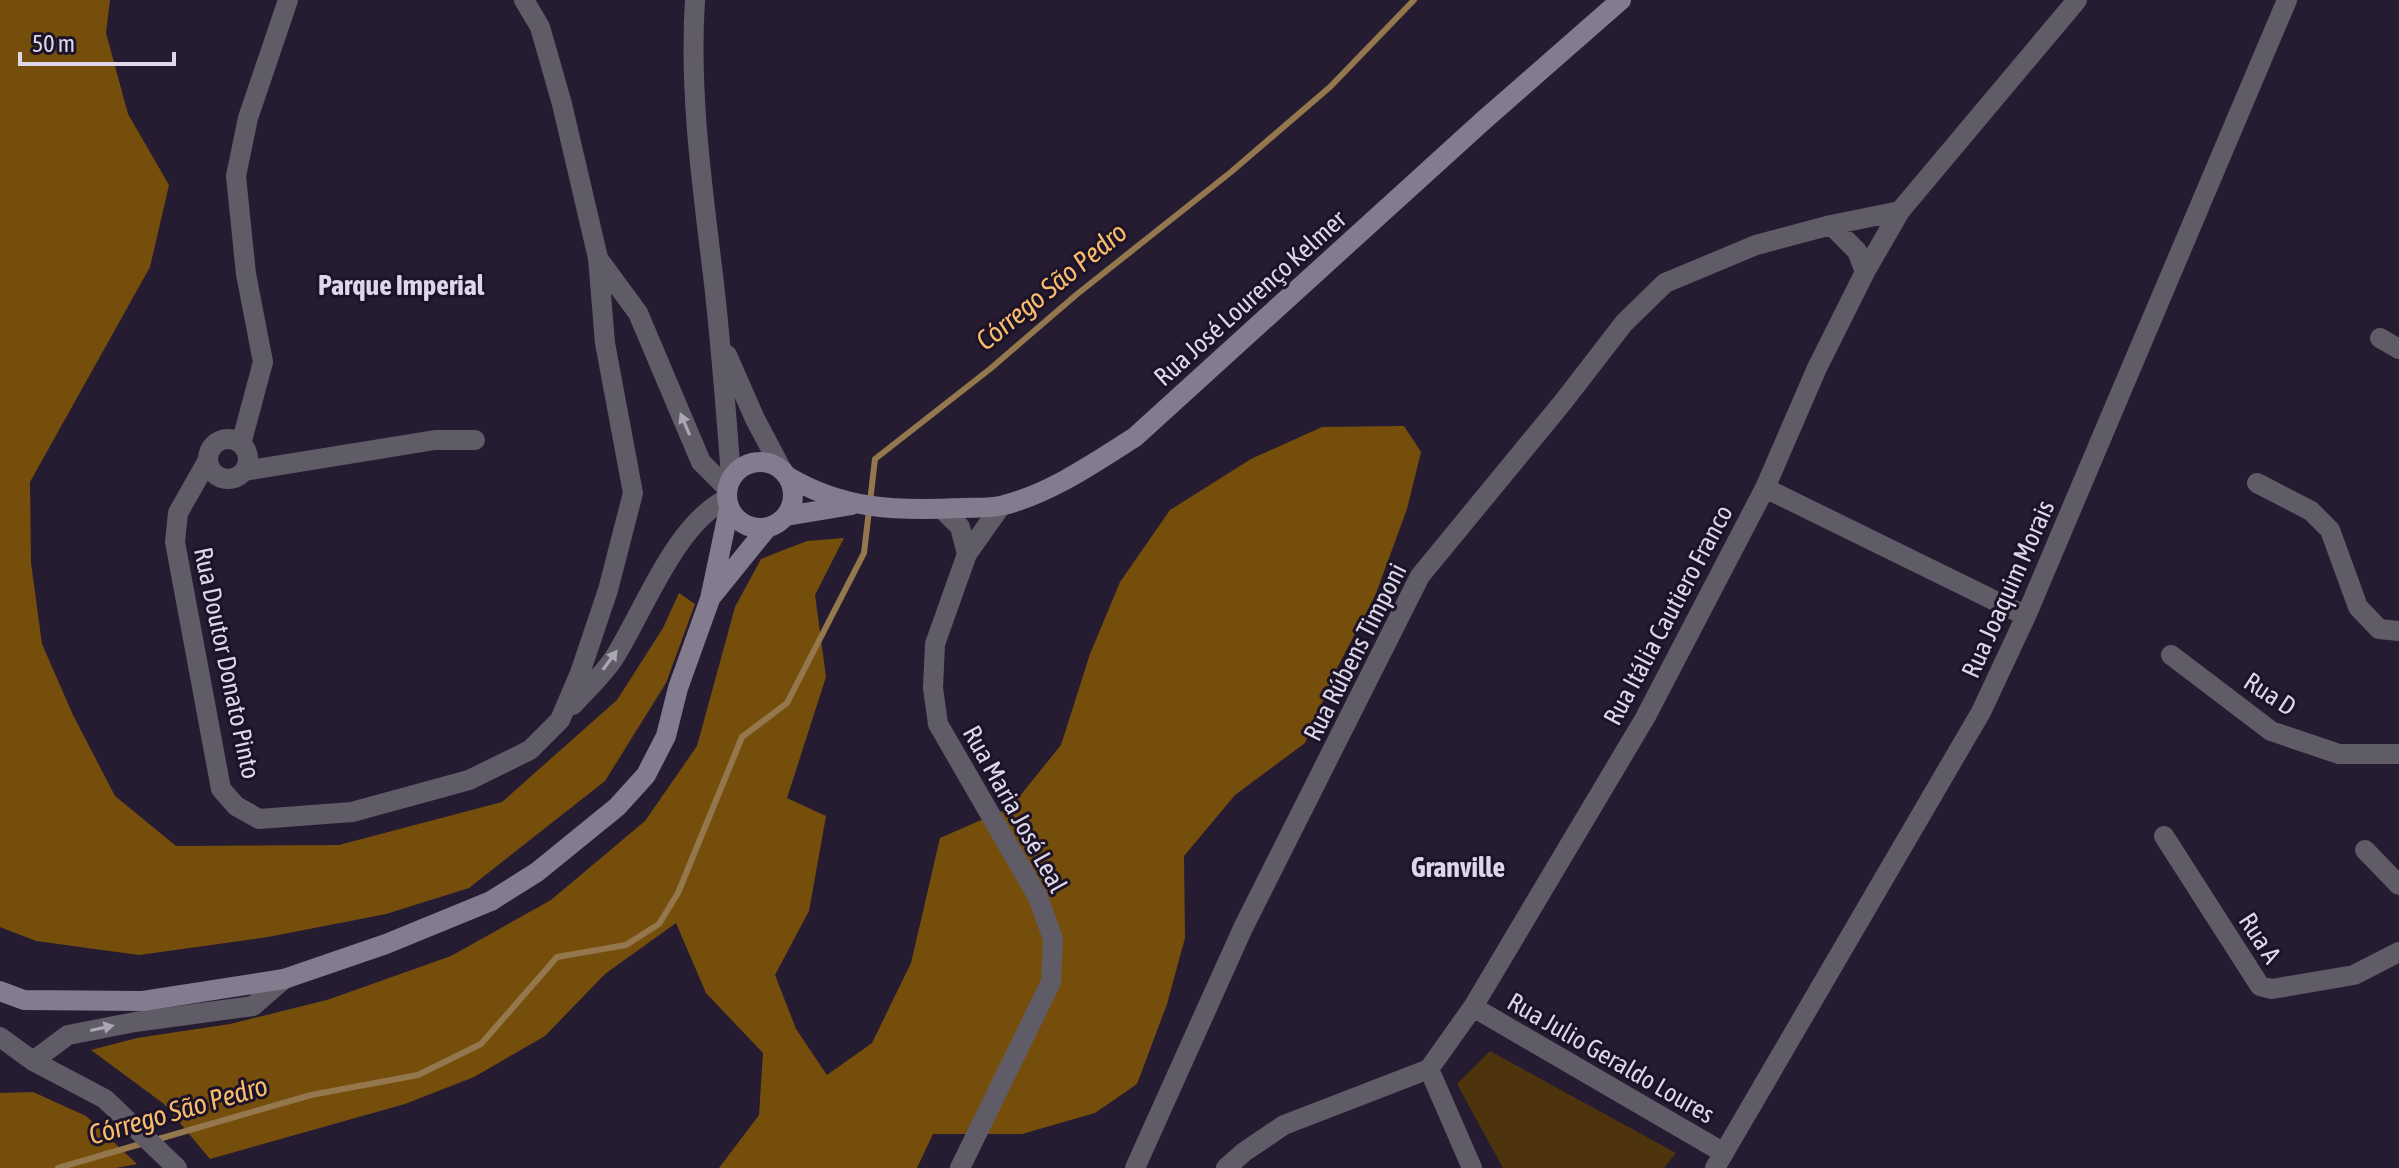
<svg xmlns="http://www.w3.org/2000/svg" width="2399" height="1168" font-family="'Asap Condensed',sans-serif">
  <style>
    .green { fill: #4e340c }
    .forest { fill: #764e0c }
    .lines { fill: none; stroke-linecap: round; stroke-linejoin: round }
    .stream { stroke: #94774c; stroke-width: 6 }
    .minor { stroke: #605c67; stroke-width: 20 }
    .secondary { stroke: #837c8f; stroke-width: 20 }
    .oneway { fill: #aba6b4 }
    .labels { text-anchor: middle; stroke-width: 6; stroke-linejoin: round; paint-order: stroke }
    .street-label { font-size: 26px; fill: #ddd8e7; stroke: #1c1328 }
    .neighbourhood-label { font-size: 28px; font-weight: bold; fill: #ddd8e7; stroke: #1c1328 }
    .water-label { font-size: 28px; font-style: italic; fill: #f8bc6a; stroke: #1c1328 }
  </style>
  <rect width="100%" height="100%" fill="#251c32"/>
  <path class="green" d="M1490,1051L1676,1153L1664,1168H1503L1457,1084Z"/>
  <path class="forest" d="M0,0H110L106,33L128,114L169,185L150,267L30,482L31,563L42,644L73,715L115,796L176,846L339,845L502,802L617,700L663,628L679,593L695,604L666,683L605,781L469,888L386,914L268,937L139,955L36,941L0,927Z
    M1404,426L1421,452L1407,509L1375,596L1337,668L1305,743L1235,795L1184,856L1185,938L1167,1004L1137,1084L1095,1113L1022,1134H933L917,1168H719L759,1115L763,1053L706,993L676,923L605,974L545,1036L474,1077L405,1104L210,1159L164,1104L91,1050L137,1038L230,1024L327,1000L451,956L551,900L645,821L697,746L735,607L761,559L807,541L844,538L815,595L826,677L787,798L826,816L809,911L775,975L796,1029L827,1075L872,1043L911,963L940,838L1011,807L1061,745L1090,654L1120,582L1170,510L1251,459L1322,427Z
    M33,1092L86,1116L137,1164L116,1168H0V1093Z"/>
  <g class="lines">
    <path class="stream" d="M155,1140L311,1095L418,1075L481,1044L557,957L626,945L659,924L678,893L742,737L787,703L864,553L875,459L990,369L1076,295L1231,172L1330,87L1414,0
      M58,1168L144,1143"/>
    <path class="minor" d="M695,0C689,92 702,184 713,275C721,343 726,410 731,477
      M1831,225L1857,251L1865,272
      M599,260L638,313L701,462L727,488
      M2380,338L2399,349
      M727,355L755,419L782,470
      M208 459a20 20 0 1 1 40 0a20 20 0 1 1-40 0Z
      M241,444L263,362L246,274L236,176L248,118L288,0
      M208,460L178,513L175,542L221,789L236,806L259,819L352,812L469,780L530,750L560,720L580,673L608,590L633,493L605,343L598,258L562,104L540,27L524,0
      M244,471L435,440H475
      M2257,483L2311,511L2330,530L2358,607L2379,629L2399,631
      M1765,488L2026,616
      M942,509L960,527L967,554
      M2171,655L2271,731L2339,754H2399
      M573,705C586,690 603,675 614,658C645,609 674,526 726,499
      M2164,836L2260,986L2272,989L2354,975L2399,952
      M2365,850L2399,885
      M1473,1007L1724,1153
      M0,1037L33,1061L105,1099L177,1168
      M33,1061L68,1035L135,1022L253,1006L284,979
      M1429,1069L1472,1168
      M960,1168L1051,982L1053,939L1038,897L938,724L933,688L935,644L967,554L1001,506
      M1135,1168L1243,928L1420,576L1563,402L1624,323L1665,283L1756,245L1831,225L1900,211
      M1226,1168L1244,1152L1284,1125L1429,1069L1473,1007L1645,718L1765,488L1817,368L1865,272L1900,211L2077,0
      M1715,1168L1981,712L2026,616L2287,0"/>
    <path class="secondary" d="M727 495a33 33 0 1 1 66 0a33 33 0 1 1-66 0Z
      M787,476C844,510 897,511 960,508C974,507 990,509 1004,505C1051,493 1094,463 1135,437L1484,120L1621,0
      M786,516L852,505
      M712,596L767,528
      M0,991L24,1000L143,1001L284,979L386,944L491,901L537,872L617,807L646,775L666,736L678,688L710,599L729,509"/>
  </g>
  <defs><path id="oneway-solid" d="M-6-.8H1V-3.2L6.5 0L1 3.2V.8H-6Z" transform="scale(2)"/></defs>
  <g class="oneway">
    <use href="#oneway-solid" transform="translate(685 424) rotate(-113)"/>
    <use href="#oneway-solid" transform="translate(610 660) rotate(-54)"/>
    <use href="#oneway-solid" transform="translate(102 1028) rotate(-12)"/>
  </g>
  <g class="labels">
    <g class="street-label">
      <text transform="translate(1250 298) rotate(-42)" y="9">Rua José Lourenço Kelmer</text>
      <text transform="translate(2008 589) rotate(-66)" y="9">Rua Joaquim Morais</text>
      <text transform="translate(1668 615) rotate(-62)" y="9">Rua Itália Cautiero Franco</text>
      <text transform="translate(1355 652) rotate(-63)" y="9">Rua Rúbens Timponi</text>
      <text transform="translate(227 663) rotate(78)" y="9">Rua Doutor Donato Pinto</text>
      <text transform="translate(2270 694) rotate(33)" y="9">Rua D</text>
      <text transform="translate(1015 809) rotate(61)" y="9">Rua Maria José Leal</text>
      <text transform="translate(2260 938) rotate(57)" y="9">Rua A</text>
      <text transform="translate(1611 1058) rotate(30)" y="9">Rua Julio Geraldo Loures</text>
    </g>
    <g class="neighbourhood-label">
      <text x="401" y="295">Parque Imperial</text>
      <text x="1458" y="877">Granville</text>
    </g>
    <g class="water-label">
      <text transform="translate(1051 286) rotate(-39)" y="10">Córrego São Pedro</text>
      <text transform="translate(178 1110) rotate(-16)" y="10">Córrego São Pedro</text>
    </g>
  </g>
  <path d="M20 52v12h154v-12" fill="none" stroke="#ddd8e7" stroke-width="4"/>
  <text x="32" y="52" font-size="24" fill="#ddd8e7" stroke="#1c1328" stroke-width="6" paint-order="stroke">50 m</text>
</svg>
